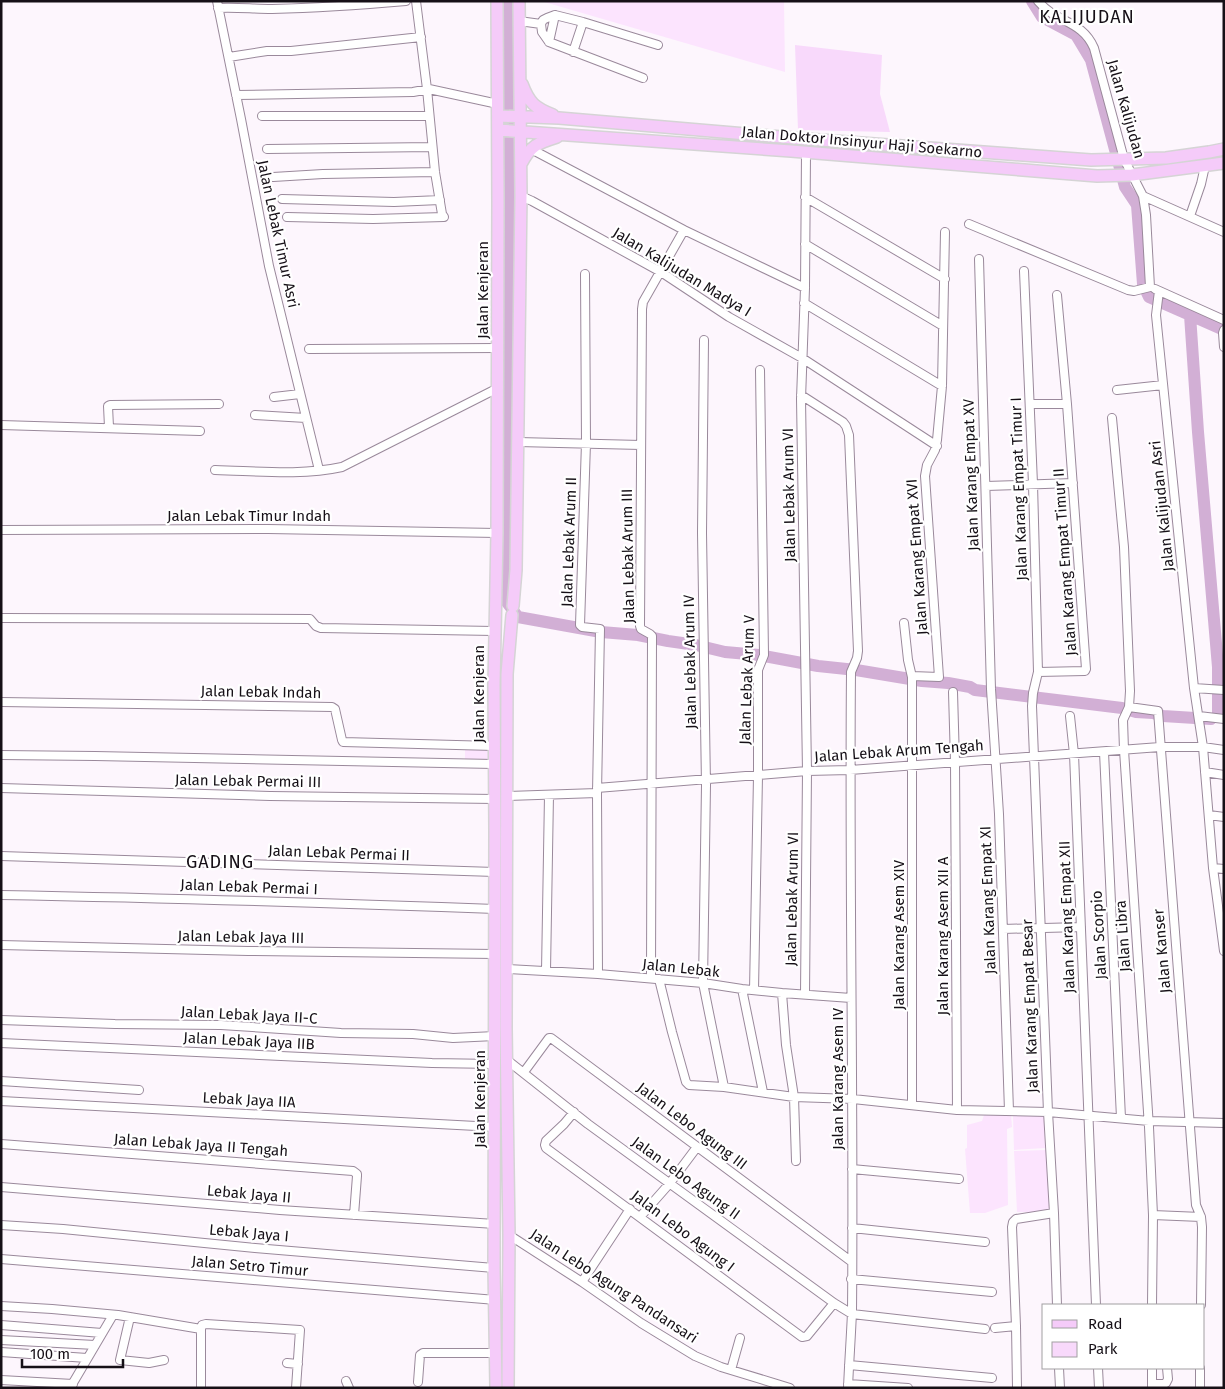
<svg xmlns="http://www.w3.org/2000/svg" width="1225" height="1389" font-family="'Fira Sans',sans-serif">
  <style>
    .built { fill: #fce4fe }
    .park { fill: #f8d9fb }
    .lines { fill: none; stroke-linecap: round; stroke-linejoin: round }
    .river { stroke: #d2afd5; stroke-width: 12 }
    .street-casing { stroke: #9a899b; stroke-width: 10 }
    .primary-casing { stroke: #d5d4d5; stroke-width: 14 }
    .street { stroke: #fff; stroke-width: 8 }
    .primary { stroke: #f5cbf9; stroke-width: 11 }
    .labels { text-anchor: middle; stroke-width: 4.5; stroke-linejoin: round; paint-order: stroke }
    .street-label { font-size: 15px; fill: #161017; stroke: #fff }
    .quarter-label { font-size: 18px; letter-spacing: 1px; fill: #161017; stroke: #fff }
  </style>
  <rect width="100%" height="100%" fill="#fdf6fd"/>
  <path class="built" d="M541,1H784L785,72Z
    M465,747H488V760L485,763H465Z
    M1011,1114L1012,1127L1007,1129L1008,1205L985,1213H970L965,1149L967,1148V1125L982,1121L984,1115Z
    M1044,1115L1045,1148L1014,1150L1013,1116Z
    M1047,1150L1050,1212H1017L1014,1151Z"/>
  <path class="park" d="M795,45L882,55L880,94L890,132L798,130Z"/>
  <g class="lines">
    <path class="river" d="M508,1L509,581L506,601L518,617L601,632L638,635L668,641L696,645L725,652L759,655L818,666L856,670L922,681L948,683L970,687L975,690L1122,708L1136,712L1153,713L1163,716L1211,719
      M1032,1L1042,17L1076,35L1091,60L1125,187L1137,205L1143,284L1149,297L1190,315L1198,432L1218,667V716
      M1190,315L1224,330"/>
    <g class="street-casing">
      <path id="street" d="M217,1L241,119L269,266L319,470
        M1038,1C1056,23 1082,20 1094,48L1124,159L1143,196L1146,215L1150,287
        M218,8C236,7 253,9 272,9C316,8 361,5 406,1
        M519,21L541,24
        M549,42L555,15
        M573,52L583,22
        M229,57L267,51H291L421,37
        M643,78L549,42L542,32L541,24L543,20L547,18L555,15L583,22L658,45
        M236,95L413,92L429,89L498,104
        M262,116H429
        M267,149L432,147
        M531,149L684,230L805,288
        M273,177L323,174L435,172
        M521,196L532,201L661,272L729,317L802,358L937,446
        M1143,196L1224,232
        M805,197L945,279
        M282,199L394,202L440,200
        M1190,216L1201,184L1205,166
        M287,217L373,219L444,217L442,214L435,172L427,89L416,1
        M969,224L1128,290L1134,291L1150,287
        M805,244L943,326
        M979,259L991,689L999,814L1009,1111
        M1024,271L1033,484L1038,672L1033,693L1032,706L1048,1112L1054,1213L1057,1305
        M585,274L586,443L580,625L582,627L600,629L597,793L598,974
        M1155,289L1224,320
        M1159,291L1156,315L1194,688L1203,747L1213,868L1224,951
        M804,303L942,386
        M1224,330L1223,333L1224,347
        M704,340L702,533L706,785L703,983L724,1087
        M309,349L498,348
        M1117,390L1163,385
        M801,395L843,422L846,426L849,435L858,651L857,658L851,672C849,885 854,1099 852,1312C851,1337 849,1363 848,1388
        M274,397L300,394
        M1030,404H1067
        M255,415L306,418
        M1112,418L1124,547L1130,691L1129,707L1123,720L1124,750L1149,1127L1153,1215L1152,1305
        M1,425L200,431
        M109,427L108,406L110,405L219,404
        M518,442L641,445
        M215,470C257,471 301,476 342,467L498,388
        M986,486L1073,483
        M1,530L268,529L497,533
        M1,618L310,619L316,626L321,628L494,631
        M904,623L908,660L912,677V1105
        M1038,672L1085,671L1086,669L1067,404L1057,295
        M912,676L939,677L925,476L927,465L935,450L937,440L942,386L945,232
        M1194,688L1224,690
        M953,692L955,762L957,1110
        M1,702L332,707L335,709L342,740L343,742L494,746
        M1129,707L1158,711L1196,1205L1201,1217L1202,1227L1201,1305
        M1070,716L1074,754L1096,1305
        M1199,716L1224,719
        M1104,752L1121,1118
        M1,755L95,756L494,764
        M1205,772L1224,775
        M1,788L270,796L495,799
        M597,788L807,771L850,770L1160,747H1203L1224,750
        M508,796L597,793
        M1209,815L1224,817
        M1,856L495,872
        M1213,868L1224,869
        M1,895C166,898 331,903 495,909
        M1003,929L1081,927
        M1,945L248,951L495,954
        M507,969L598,974L703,983L742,989L782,993L851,998
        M546,971L549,795
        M651,978L652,636L650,634L641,629L640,626L642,309L643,302L684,230
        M659,979L672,1032L686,1082L689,1085L724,1087L794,1097L853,1099L957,1110L1048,1112L1149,1121L1224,1123
        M742,989L763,1092
        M754,990L758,776V670L764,655L760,370
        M782,993L786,1045L794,1097L796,1161
        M805,994L807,771L801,399L805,288L806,153
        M1,1020L115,1024L221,1025L341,1033L413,1034L453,1038L495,1036
        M1,1043L432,1063L495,1064
        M507,1060L588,1124L834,1303L852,1314L985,1329
        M524,1072L549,1038H551L852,1262
        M1,1081L139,1090
        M1,1101L495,1127
        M574,1112L564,1124L546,1141L545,1145L546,1148L802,1337L807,1336L834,1303
        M1,1144L353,1171L357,1174V1176L354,1215
        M852,1169L959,1179
        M1,1187L280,1210L495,1224
        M1153,1215L1201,1217
        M640,1217L670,1183L697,1147
        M1,1225L63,1229L255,1248L494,1268
        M852,1228L985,1242
        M509,1235L582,1282L641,1323L695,1356L721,1367L790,1388
        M1,1259L496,1300
        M851,1279L992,1292
        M582,1282L630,1209
        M1,1306L52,1309L118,1315L201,1329
        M130,1317L120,1360L149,1363L164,1360
        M1,1325L102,1333
        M995,1328L1016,1326
        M201,1329L202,1325L206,1324L300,1330L296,1388
        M1,1340L95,1345
        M1,1352L87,1358
        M287,1363L298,1364
        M849,1365L992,1378
        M1059,1368L1060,1388
        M1098,1368L1099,1388
        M731,1370L740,1338
        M1,1380L73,1384
        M346,1381L349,1388
        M418,1382L420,1355L423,1353H496
        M848,1384L908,1388
        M1152,1384H1164L1166,1383L1168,1379L1167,1368
        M70,1388L113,1315
        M201,1388V1329
        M1017,1388L1016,1326L1012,1227L1013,1222L1016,1219L1054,1213
        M1152,1388V1368
        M1200,1388V1368"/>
    </g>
    <g class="primary-casing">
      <path id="primary" d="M522,84C529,103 535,108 553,115
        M498,116L559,118L793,138L1091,160L1166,158L1209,152L1224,149
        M498,130L791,151L1097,176L1132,175L1224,163
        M521,164C531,145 538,143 557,137
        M513,606L516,570L521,196L519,1
        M496,1388L494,1268L495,831L494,685L497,533L498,203L497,1
        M508,1388L509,1235L506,1028L507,674L512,615"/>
    </g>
    <use href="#street" class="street"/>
    <use href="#primary" class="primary"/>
  </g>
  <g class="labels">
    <g class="street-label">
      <text transform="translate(1126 109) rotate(74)" y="5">Jalan Kalijudan</text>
      <text transform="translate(862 142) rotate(5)" y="5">Jalan Doktor Insinyur Haji Soekarno</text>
      <text transform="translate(278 234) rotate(78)" y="5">Jalan Lebak Timur Asri</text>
      <text transform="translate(682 272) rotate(31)" y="5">Jalan Kalijudan Madya I</text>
      <text transform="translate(483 290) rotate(-90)" y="5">Jalan Kenjeran</text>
      <text transform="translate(971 475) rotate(-92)" y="5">Jalan Karang Empat XV</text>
      <text transform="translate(1019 489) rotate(-92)" y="5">Jalan Karang Empat Timur I</text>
      <text transform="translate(789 495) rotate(-91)" y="5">Jalan Lebak Arum VI</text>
      <text transform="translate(1162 506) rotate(-96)" y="5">Jalan Kalijudan Asri</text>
      <text x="249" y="521">Jalan Lebak Timur Indah</text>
      <text transform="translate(569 542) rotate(-88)" y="5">Jalan Lebak Arum II</text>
      <text transform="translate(628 556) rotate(-91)" y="5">Jalan Lebak Arum III</text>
      <text transform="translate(917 557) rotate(-94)" y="5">Jalan Karang Empat XVI</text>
      <text transform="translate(1065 562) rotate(-94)" y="5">Jalan Karang Empat Timur II</text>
      <text transform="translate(690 662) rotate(-91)" y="5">Jalan Lebak Arum IV</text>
      <text transform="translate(747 680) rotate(-88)" y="5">Jalan Lebak Arum V</text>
      <text transform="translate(261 692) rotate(1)" y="5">Jalan Lebak Indah</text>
      <text transform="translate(479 694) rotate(-90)" y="5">Jalan Kenjeran</text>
      <text transform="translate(899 751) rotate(-4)" y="5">Jalan Lebak Arum Tengah</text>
      <text transform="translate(248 781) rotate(1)" y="5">Jalan Lebak Permai III</text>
      <text transform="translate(339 853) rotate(2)" y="5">Jalan Lebak Permai II</text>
      <text transform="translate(249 887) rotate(2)" y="5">Jalan Lebak Permai I</text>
      <text transform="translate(792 899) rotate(-89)" y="5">Jalan Lebak Arum VI</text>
      <text transform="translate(988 900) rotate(-92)" y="5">Jalan Karang Empat XI</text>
      <text transform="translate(1067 917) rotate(-92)" y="5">Jalan Karang Empat XII</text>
      <text transform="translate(899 935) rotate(-90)" y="5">Jalan Karang Asem XIV</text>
      <text transform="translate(1099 935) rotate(-93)" y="5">Jalan Scorpio</text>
      <text transform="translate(943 936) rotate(-90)" y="5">Jalan Karang Asem XII A</text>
      <text transform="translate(1123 936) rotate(-94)" y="5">Jalan Libra</text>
      <text transform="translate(241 937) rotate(1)" y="5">Jalan Lebak Jaya III</text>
      <text transform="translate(1162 951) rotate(-95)" y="5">Jalan Kanser</text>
      <text transform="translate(681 968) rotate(6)" y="5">Jalan Lebak</text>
      <text transform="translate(1030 1006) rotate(-92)" y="5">Jalan Karang Empat Besar</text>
      <text transform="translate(249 1015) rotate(3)" y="5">Jalan Lebak Jaya II-C</text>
      <text transform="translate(249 1041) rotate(3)" y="5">Jalan Lebak Jaya IIB</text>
      <text transform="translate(838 1079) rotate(-90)" y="5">Jalan Karang Asem IV</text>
      <text transform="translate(480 1099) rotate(-90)" y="5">Jalan Kenjeran</text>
      <text transform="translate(249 1100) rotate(3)" y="5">Lebak Jaya IIA</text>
      <text transform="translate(692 1126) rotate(37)" y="5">Jalan Lebo Agung III</text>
      <text transform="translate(201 1145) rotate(4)" y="5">Jalan Lebak Jaya II Tengah</text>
      <text transform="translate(686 1178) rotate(36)" y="5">Jalan Lebo Agung II</text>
      <text transform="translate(249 1194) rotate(5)" y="5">Lebak Jaya II</text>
      <text transform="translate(683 1231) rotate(37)" y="5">Jalan Lebo Agung I</text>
      <text transform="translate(249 1233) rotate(5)" y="5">Lebak Jaya I</text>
      <text transform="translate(250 1266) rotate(5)" y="5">Jalan Setro Timur</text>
      <text transform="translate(614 1286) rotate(33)" y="5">Jalan Lebo Agung Pandansari</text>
    </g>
    <g class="quarter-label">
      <text x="1087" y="23">KALIJUDAN</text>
      <text x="220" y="868">GADING</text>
    </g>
  </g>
  <rect width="1225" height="1389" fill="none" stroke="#161017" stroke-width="5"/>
  <rect x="1042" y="1304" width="162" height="65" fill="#ffffff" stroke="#a29fa2"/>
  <rect x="1052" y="1320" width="25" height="8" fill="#f5cbf9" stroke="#a29fa2"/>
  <text x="1088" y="1329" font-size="15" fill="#161017">Road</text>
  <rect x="1052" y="1342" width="25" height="15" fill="#f8d9fb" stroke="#a29fa2"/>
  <text x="1088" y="1354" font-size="15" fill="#161017">Park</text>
  <path d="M22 1359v8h101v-8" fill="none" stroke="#161017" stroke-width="2.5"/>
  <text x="30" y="1359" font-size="15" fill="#161017" stroke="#ffffff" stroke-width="4" paint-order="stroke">100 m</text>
</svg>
